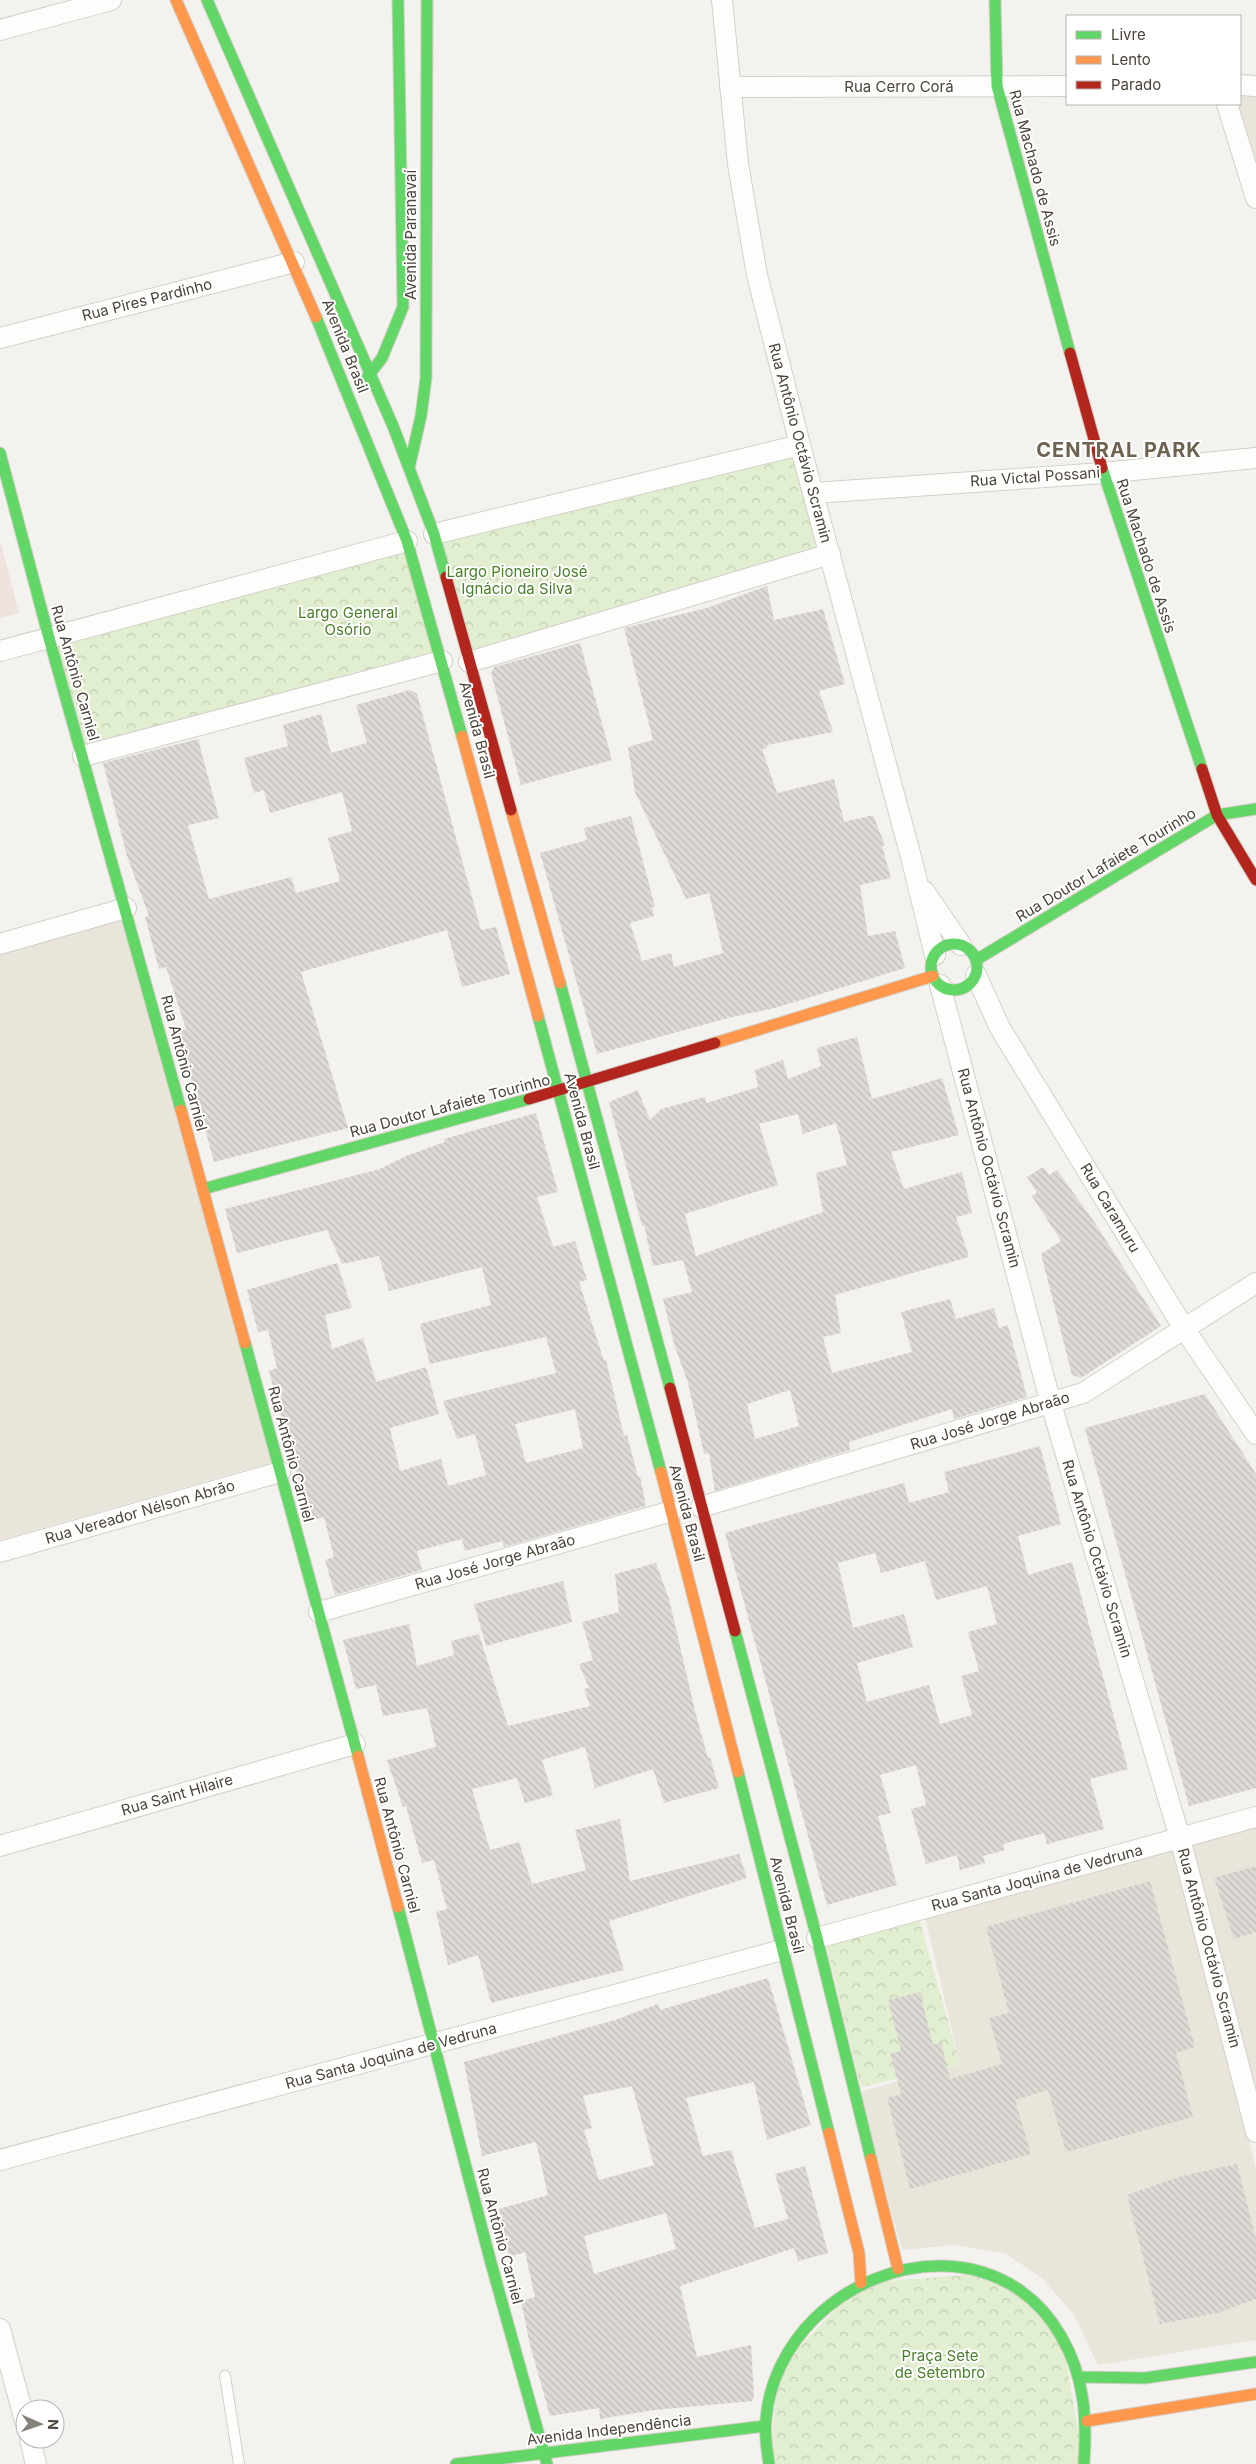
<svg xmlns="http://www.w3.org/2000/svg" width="1256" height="2464" font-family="Inter,sans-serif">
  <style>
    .education { fill: #eae5da }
    .medical { fill: #eee3df }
    .park { fill: url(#park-crowns) }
    .building { fill: url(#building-back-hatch); fill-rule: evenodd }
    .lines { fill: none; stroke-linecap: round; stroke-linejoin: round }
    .lane-casing { stroke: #d2d0cb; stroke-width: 12 }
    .street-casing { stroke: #d2d0cb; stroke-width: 22 }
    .fast-casing { stroke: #d3cfc5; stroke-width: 13 }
    .slow-casing { stroke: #d3cfc5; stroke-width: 13 }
    .jam-casing { stroke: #d3cfc5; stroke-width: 13 }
    .lane { stroke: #fdfdfc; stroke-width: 10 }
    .street { stroke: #fdfdfc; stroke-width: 20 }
    .fast { stroke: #63d668; stroke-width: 11 }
    .slow { stroke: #ff974d; stroke-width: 11 }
    .jam { stroke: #b3261e; stroke-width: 11 }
    .labels { text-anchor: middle; stroke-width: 4; stroke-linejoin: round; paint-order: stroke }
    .street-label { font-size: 15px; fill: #4b4439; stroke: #fff }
    .park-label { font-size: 15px; fill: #4a7f2a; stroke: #fff }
    .district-label { font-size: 20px; font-weight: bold; letter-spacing: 1px; fill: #6e6250; stroke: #fff }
  </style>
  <defs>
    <pattern id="park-crowns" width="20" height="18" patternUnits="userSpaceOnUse" patternTransform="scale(1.25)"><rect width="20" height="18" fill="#e1eecf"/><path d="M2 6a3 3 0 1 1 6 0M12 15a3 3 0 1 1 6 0" fill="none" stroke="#c3cdb2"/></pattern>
    <pattern id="building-back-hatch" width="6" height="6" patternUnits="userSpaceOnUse" patternTransform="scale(1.25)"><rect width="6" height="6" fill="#dedbd6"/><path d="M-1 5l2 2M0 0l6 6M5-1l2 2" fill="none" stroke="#c0bdb8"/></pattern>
  </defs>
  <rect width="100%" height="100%" fill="#f4f2ee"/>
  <path class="education" d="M1240,85L1256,86V198L1227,104H1240Z
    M126,908L277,1461L0,1540V944Z
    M1256,1817V2132L1180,1838Z
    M1175,1845L1256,2168V2340L1098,2365L1074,2315L1043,2279L1005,2253L952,2245L902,2250L859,2092L960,2064L924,1913Z"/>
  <path class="medical" d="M0,540L19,613L0,618Z"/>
  <path class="park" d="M800,445L830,554L469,662L434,534Z
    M407,541L442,661L83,756L49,638Z
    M918,1915L960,2064L861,2087L825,1940Z
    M990,2273L1061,2332L1084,2464H769L779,2368L861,2283Z"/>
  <path class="building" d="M767,586L774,620L823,609L845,684L819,691L833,732L767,745V748L762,749L777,793L834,779L844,822L873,815L885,845L882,846L891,878L860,885L868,936L895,931L905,968L775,1008L732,1017L597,1054L540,853L587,840L584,828L631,816L655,907H652L654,916L630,923L642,961L671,953L674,967L723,953L709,893L686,899L635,792L628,747L653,740L624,628L707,608Z
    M580,643L612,760L521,785L491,673L494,667Z
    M410,690L417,694L481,930L496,927L510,974L462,987L447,930L301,972L348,1128L214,1162L178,1031L186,1029L166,967L159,969L145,917L149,916L127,856L103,763L198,739L219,818L188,825L209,899L291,877L296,893L340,881L328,838L352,831L342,792L270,813L264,790L254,793L244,758L288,746L283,725L321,714L331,753L367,743L356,705Z
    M857,1037L872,1099L942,1078L959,1135L891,1152L904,1189L962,1172L972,1213L956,1217L969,1257L835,1295L841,1333L823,1337L832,1373L912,1352L901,1312L950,1299L956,1319L994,1308L999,1328L1008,1325L1027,1397L954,1419L952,1409L849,1442L850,1450L715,1491L709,1453L704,1454L688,1383L675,1347L663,1299L692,1292L683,1260L653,1266L644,1225L642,1226L609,1102L638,1090L650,1120L661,1109L705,1097L706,1103L758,1087L755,1070L783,1060L788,1079L821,1066L817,1048ZM798,1114L803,1134L836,1123L847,1165L816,1173L823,1212L696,1256L685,1214L778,1185L759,1124ZM790,1390L799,1426L755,1439L747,1404Z
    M536,1113L558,1192L537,1197L553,1247L575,1241L587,1280L579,1282L604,1361L606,1360L624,1436L627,1435L638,1477L640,1476L646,1506L504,1547L502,1541L465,1551L462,1539L417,1551L422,1570L335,1595L325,1560L334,1557L324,1517L310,1521L269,1371L277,1368L268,1330L258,1332L247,1290L337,1263L352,1308L325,1315L332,1349L363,1338L376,1382L426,1367L439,1414L390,1428L400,1471L441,1459L448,1486L486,1475L475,1434L457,1439L443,1401L556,1373L546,1337L430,1364L420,1324L491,1305L482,1267L389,1291L379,1256L342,1264L327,1230L237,1253L225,1209L380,1169L406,1156L445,1142L444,1139ZM575,1409L583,1448L526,1463L515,1424Z
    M1043,1167L1049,1175L1057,1170L1093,1220L1161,1326L1081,1378L1072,1375L1041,1254L1061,1241L1032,1196L1037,1193L1027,1177Z
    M1205,1394L1256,1474V1788L1189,1806L1085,1428Z
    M1040,1446L1061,1524L1018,1536L1028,1575L1072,1562L1128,1769L1090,1779L1104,1829L1047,1844L1044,1833L1003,1844L1005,1850L983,1856L985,1863L960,1870L957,1855L926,1864L911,1809L926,1805L916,1765L880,1775L891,1813L878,1816L897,1885L827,1905L725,1533L904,1483L909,1503L949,1492L944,1472ZM875,1553L881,1573L925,1561L936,1600L987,1586L997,1624L968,1632L979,1671L961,1676L972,1715L940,1724L929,1685L867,1702L857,1663L913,1647L904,1614L853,1628L838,1563Z
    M656,1563L669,1599L696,1715L708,1758L710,1757L719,1788L664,1803L653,1769L595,1788L585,1747L542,1760L553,1795L525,1803L517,1778L472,1789L490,1850L519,1842L532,1884L586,1870L575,1830L620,1819L630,1881L739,1854L747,1878L609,1921L624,1970L491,2003L478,1955L448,1965L436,1912L447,1909L434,1860L422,1863L406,1806L403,1807L387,1760L436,1747L427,1708L383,1716L376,1685L356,1689L343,1640L409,1624L417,1666L454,1655L451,1641L479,1634L508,1726L590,1706L584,1689L589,1688L579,1664L593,1660L582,1622L619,1612L615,1574Z
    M563,1581L572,1622L486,1646L474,1604Z
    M1256,1866V1932L1234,1939L1214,1878Z
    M1150,1881L1195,2047L1176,2053L1193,2117L1066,2152L1048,2090L1015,2100L1031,2154L910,2189L887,2098L901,2094L890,2054L901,2051L888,2000L920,1992L933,2045L941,2042L950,2079L1002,2064L989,2018L1009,2013L986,1927Z
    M768,1978L811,2125L767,2140L754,2082L686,2098L703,2156L731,2150L755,2228L788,2219L775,2174L805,2166L828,2253L798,2261L794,2248L680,2286L697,2357L751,2345L754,2394L753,2401L654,2410L600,2419L599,2408L550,2416L530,2345L521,2301L535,2297L525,2252L509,2257L499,2209L548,2195L536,2142L482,2156L464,2062L615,2020L658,2004L660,2010ZM632,2086L654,2165L599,2180L584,2130L592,2128L583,2096ZM666,2213L676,2249L594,2274L584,2236Z
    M1237,2164L1256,2239V2299L1218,2313L1160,2324L1127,2195L1182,2176Z"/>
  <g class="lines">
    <g class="lane-casing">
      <path id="lane" d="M225,2376L239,2464"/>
    </g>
    <g class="street-casing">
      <path id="street" d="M722,0L738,164L757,275L800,445L911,857L935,955
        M0,30L111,0
        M1240,85L1256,86
        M730,87L1067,86
        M1227,104L1256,198
        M0,338L294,262
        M814,493L1103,473L1256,458
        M434,534L800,445
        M0,651L407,541
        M469,662L830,554
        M83,756L442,661
        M924,891L961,945
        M0,944L126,908
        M976,975L1000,1028L1185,1330L1256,1434
        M940,985L1051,1404L1180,1838L1256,2132
        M701,1507L1083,1393L1256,1283
        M0,1552L280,1472
        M319,1612L672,1511
        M0,1846L355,1744
        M817,1938L1256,1817
        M0,2160L782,1950
        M0,2329L25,2421
        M30,2439L36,2464"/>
    </g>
    <g class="fast-casing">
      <path id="fast" d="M207,0L393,426L434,534L446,577
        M995,0L997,86L1070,353
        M316,317L407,541L462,736
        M362,384L382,358L403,307L398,0
        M0,453L49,638L181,1110
        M409,468L421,416L426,378L427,0
        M1102,468L1202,769
        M931 967a23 23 0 1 1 46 0a23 23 0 1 1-46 0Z
        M976,960L1217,815L1256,809
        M560,983L670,1388
        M538,1016L661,1472
        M203,1189L529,1099
        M245,1343L358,1756
        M735,1631L817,1938L871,2159
        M738,1772L829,2133
        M398,1907L491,2263L547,2464
        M1078,2377L1145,2378L1256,2362
        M456,2464L765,2426
        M769,2464C767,2449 764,2434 766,2419C769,2381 788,2345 814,2319C885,2249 1007,2242 1061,2336C1085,2377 1087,2419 1084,2464"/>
    </g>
    <g class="slow-casing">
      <path id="slow" d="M176,0L316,317
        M462,736L538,1016
        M511,810L560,983
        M715,1043L933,976
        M181,1110L245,1343
        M661,1472L738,1772
        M358,1756L398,1907
        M829,2133L859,2253L861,2283
        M871,2159L898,2269
        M1087,2421L1256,2394"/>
    </g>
    <g class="jam-casing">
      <path id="jam" d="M1070,353L1102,468
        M446,577L511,810
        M1202,769L1217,815L1256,880
        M529,1099L715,1043
        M670,1388L735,1631"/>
    </g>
    <use href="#lane" class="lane"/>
    <use href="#street" class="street"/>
    <use href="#fast" class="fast"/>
    <use href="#slow" class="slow"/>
    <use href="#jam" class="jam"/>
  </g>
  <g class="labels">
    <g class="street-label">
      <text x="899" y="92">Rua Cerro Corá</text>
      <text transform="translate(1035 168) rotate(75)" y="5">Rua Machado de Assis</text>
      <text transform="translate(411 235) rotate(-90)" y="5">Avenida Paranavaí</text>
      <text transform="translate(147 300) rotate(-14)" y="5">Rua Pires Pardinho</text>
      <text transform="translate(345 346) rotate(68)" y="5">Avenida Brasil</text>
      <text transform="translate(800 443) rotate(75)" y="5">Rua Antônio Octávio Scramin</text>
      <text transform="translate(1035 477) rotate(-4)" y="5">Rua Victal Possani</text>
      <text transform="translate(1146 556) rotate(72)" y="5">Rua Machado de Assis</text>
      <text transform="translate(75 673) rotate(74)" y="5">Rua Antônio Carniel</text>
      <text transform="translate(477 730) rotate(75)" y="5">Avenida Brasil</text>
      <text transform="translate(1106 865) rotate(-31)" y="5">Rua Doutor Lafaiete Tourinho</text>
      <text transform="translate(184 1063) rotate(75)" y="5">Rua Antônio Carniel</text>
      <text transform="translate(450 1106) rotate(-15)" y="5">Rua Doutor Lafaiete Tourinho</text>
      <text transform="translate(582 1121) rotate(75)" y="5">Avenida Brasil</text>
      <text transform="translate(989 1168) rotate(75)" y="5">Rua Antônio Octávio Scramin</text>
      <text transform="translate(1110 1208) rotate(59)" y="5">Rua Caramuru</text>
      <text transform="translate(990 1421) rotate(-17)" y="5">Rua José Jorge Abraão</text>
      <text transform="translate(291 1454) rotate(75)" y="5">Rua Antônio Carniel</text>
      <text transform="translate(140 1512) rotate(-16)" y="5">Rua Vereador Nélson Abrão</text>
      <text transform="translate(687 1513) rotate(75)" y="5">Avenida Brasil</text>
      <text transform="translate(1097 1559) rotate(73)" y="5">Rua Antônio Octávio Scramin</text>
      <text transform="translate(495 1562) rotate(-16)" y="5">Rua José Jorge Abraão</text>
      <text transform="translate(177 1795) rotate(-16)" y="5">Rua Saint Hilaire</text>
      <text transform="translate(397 1845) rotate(75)" y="5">Rua Antônio Carniel</text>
      <text transform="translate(1037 1878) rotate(-15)" y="5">Rua Santa Joquina de Vedruna</text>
      <text transform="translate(787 1905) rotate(76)" y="5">Avenida Brasil</text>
      <text transform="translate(1209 1948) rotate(75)" y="5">Rua Antônio Octávio Scramin</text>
      <text transform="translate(391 2056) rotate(-15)" y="5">Rua Santa Joquina de Vedruna</text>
      <text transform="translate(500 2236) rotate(75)" y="5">Rua Antônio Carniel</text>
      <text transform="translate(609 2430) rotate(-7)" y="5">Avenida Independência</text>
    </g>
    <g class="park-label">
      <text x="517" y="577">Largo Pioneiro José<tspan x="517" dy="17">Ignácio da Silva</tspan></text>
      <text x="348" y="618">Largo General<tspan x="348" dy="17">Osório</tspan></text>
      <text x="940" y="2361">Praça Sete<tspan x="940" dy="17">de Setembro</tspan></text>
    </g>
    <g class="district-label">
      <text x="1119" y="457">CENTRAL PARK</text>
    </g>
  </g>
  <rect x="1066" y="15" width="175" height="90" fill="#ffffff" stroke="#b7b4b0"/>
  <rect x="1076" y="31" width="25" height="8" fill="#63d668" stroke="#b7b4b0"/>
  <text x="1111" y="40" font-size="15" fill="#4b4439">Livre</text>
  <rect x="1076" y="56" width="25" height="8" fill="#ff974d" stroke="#b7b4b0"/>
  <text x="1111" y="65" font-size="15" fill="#4b4439">Lento</text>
  <rect x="1076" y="81" width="25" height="8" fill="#b3261e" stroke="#b7b4b0"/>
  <text x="1111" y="90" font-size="15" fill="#4b4439">Parado</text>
  <g transform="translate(40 2424) rotate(92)"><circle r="24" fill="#ffffff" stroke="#b7b4b0"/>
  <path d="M0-4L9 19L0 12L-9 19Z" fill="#868178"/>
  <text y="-8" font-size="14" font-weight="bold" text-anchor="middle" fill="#4b4439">N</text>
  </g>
</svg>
